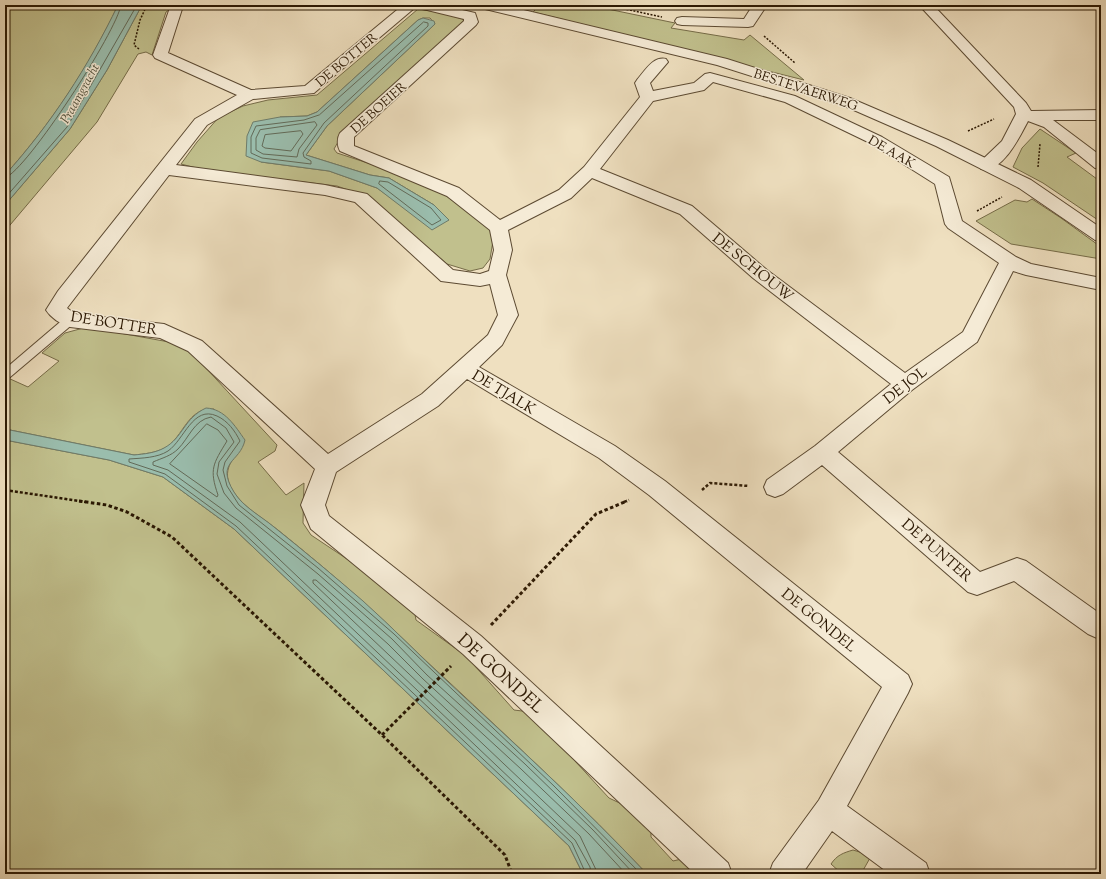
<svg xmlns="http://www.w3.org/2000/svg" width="1106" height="879" font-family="'Sorts Mill Goudy',serif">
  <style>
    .green { fill: #c1c08d; stroke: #766c48; fill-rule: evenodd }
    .water { fill: #9abdad; stroke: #6e7b69 }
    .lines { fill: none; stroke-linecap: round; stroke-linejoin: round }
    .shore { stroke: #626a58; stroke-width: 1 }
    .service-casing { stroke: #5c4a32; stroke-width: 2 }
    .minor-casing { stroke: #5c4a32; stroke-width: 2 }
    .tertiary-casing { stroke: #5c4a32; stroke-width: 2 }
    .path-far2 { stroke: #2b1803; stroke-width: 1.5; stroke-dasharray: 2 1.5; stroke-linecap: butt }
    .path-far1 { stroke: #2b1803; stroke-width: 2.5; stroke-dasharray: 3 2; stroke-linecap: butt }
    .path { stroke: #2b1803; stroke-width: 3; stroke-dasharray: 3.5 2.5; stroke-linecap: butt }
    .service { fill: #f5ebd6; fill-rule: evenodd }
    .minor { fill: #f5ebd6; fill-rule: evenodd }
    .tertiary { fill: #f5ebd6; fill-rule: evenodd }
    .labels { text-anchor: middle; stroke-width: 3; stroke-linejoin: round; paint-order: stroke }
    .far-street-label { font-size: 13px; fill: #2b1803; stroke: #f5ebd6 }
    .far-water-label { font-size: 13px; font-style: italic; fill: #52523e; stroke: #f5ebd6 }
    .street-label { font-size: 15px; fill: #2b1803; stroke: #f5ebd6 }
    .near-street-label { font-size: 18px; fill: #2b1803; stroke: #f5ebd6 }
  </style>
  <rect width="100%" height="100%" fill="#efe0c0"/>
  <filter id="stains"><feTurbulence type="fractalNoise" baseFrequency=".005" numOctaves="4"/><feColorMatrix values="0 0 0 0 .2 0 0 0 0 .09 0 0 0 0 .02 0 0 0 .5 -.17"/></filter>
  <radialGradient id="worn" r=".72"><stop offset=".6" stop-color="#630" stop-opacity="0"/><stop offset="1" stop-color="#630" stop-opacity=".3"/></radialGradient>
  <path class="green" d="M5,5H118C89,67 51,124 5,175Z
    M142,5H177L166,12L152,55L146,52L138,54L97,122L5,231V205L70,129L107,70Z
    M540,5H580L595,9L598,7L675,23L671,28L744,40L750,35L804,80L533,12Z
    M418,9L438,12L463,19L464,25L342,135L334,149L337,153L414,178L434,187L486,225L494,235L490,259L483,268L470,271L447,264L370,198L337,186L204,170L181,164L197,142L219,117L243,106L268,100L317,95ZM423,18H430L435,24L327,126L306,155L370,175L389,178L434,205L449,220L404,207L377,188L329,171L261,162L280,117L307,116L317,112L418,20Z
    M1040,129L1076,153L1067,157L1101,182V222L1043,183L1013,167L1022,148Z
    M1032,199L1061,218L1101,247V259L1011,244L976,221L1015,200L1027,202Z
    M87,327L180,344L192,353L277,445L275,451L258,462L286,495L304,483L303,523L311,535L413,603L416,620L466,656L514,710L530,712L609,798L651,818V837L673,861L690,857L706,874H647C584,807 516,745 449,682C422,658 397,632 370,608C340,581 309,555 278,530C264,519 245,508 235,494C220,473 230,462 243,445L214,409C187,407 184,437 165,448C155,453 144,454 134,455L5,429V380L8,378L28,387L59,361L42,353L65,333Z
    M5,440L109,460L163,477L234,529L569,846L583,874H5Z
    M853,850L863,853L870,858L861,874H842L831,864C837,855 843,853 853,850Z"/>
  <path class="water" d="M118,5H142L107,70L70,129L5,205V175C51,124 88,67 118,5Z
    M423,18L434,21L435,24L327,126L306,155L370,175L389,178L434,205L449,220L432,230L377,188L329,171L261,162L246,156L247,136L253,122L280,117L307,116L317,112L418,20Z
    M206,408C225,409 235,426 245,440C240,463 215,461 234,492C243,507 261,516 274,527C304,551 334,576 363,601C392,627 418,654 447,681C515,744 583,806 647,874H583L569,846L234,529L163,477L109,460L5,440V429L134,455C144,454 155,453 164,448C183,438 184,418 206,408Z"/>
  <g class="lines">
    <path class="shore" d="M424,22L428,23V26L324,123L303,153L304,157L311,161V164L262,158L251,153V137L256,126L304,120L319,115Z
      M315,122L317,125L299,149L297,157L263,154L256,150V138L260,130Z
      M301,131L303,134L291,151L265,148L262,146L265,135Z
      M5,178C28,169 117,31 121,5
      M380,181L388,182L431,208L441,220L432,225L379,184Z
      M5,198L67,127L137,5
      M207,424L218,430L227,441C213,464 209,469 218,495L217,497L170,464Z
      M586,874L572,843L236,526L165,474L129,462V459C142,458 157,458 168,451C184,440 193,405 217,416C228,421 235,431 240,441L225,462L223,470L227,486L239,505L318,568L394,634L554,786L641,874
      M591,874L590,867L575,840L240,522L168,470L153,465V462C162,458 171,456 178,449C189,438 194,420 211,417L226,428L234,442L219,462L217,474L224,493L236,508L318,574L392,639L427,675L525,764L593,830L634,874
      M598,874L580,836L313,583V580H316L388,644L423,679L521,769L589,834L626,874"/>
    <g class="service-casing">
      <path id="service" d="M70,316L74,317L75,320L74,323L9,378L5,379V369L66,317Z"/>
    </g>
    <g class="minor-casing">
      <path id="minor" d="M171,5H186L182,9L168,53L251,90L305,86L403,5H441L475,13L478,22L476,25L354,137V146L459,188L500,220L559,190L584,167L640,97L635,83L637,80C645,71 653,56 666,59L668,62L650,83L653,91L694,83L705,74L710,73L795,96L882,137L949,177L962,221L1016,257L1031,264L1101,278V290L1026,275L1013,271L977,342L912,390L838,452L980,572L1017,558L1026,561L1099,613L1101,612V636L1097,638L1088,634L1014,581L977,595L968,592L822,465L783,494L775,497L767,494L764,487L767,480L815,446L891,384L753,278L680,214L592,178L571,198L508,230L512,250L506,275L518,315L502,345L479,367L615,446L665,481L908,675L912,684L908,693L847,806L926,863L930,874H890L832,831L802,874H769L773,863L819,800L882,687L649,495L599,458L467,379L438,406L336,472L325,505L329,516L481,636L728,863L732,874H695L463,654L311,529L301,505L315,469L188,351L160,338L70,327C61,324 51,318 46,310L58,291L195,119L237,95L155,58L153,55ZM418,5L419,8L464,19V21L340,133C337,138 337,146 340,151L447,196L490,230L494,250L489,271L480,274L453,270L367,194L325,185L176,165L207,125L253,99L314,93ZM713,82L785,102L870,143L935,184L945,224L948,228L999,263L963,332L905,373L767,270L692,206L600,169L653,101L704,90ZM169,175L325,195L355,202L441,281L480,286L490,284L498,315L488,335L422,394L328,454L202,341L164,324L75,314L67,308Z
        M753,5H767L753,26L748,27L682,25L677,24L675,21L677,18L682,17L744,19Z
        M919,5H933L1026,103L1031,111L1101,110V120H1053L1101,156V169L1095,168L1044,127L1028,121C1020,136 1002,174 981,169L979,165L981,161L1002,141L1016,114L1014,107Z"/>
    </g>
    <g class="tertiary-casing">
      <path id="tertiary" d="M479,5H503L727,59L850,98L948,140L1031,180L1101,228V242L1095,240L1019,188L936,146L840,104L717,65L481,8Z"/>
    </g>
    <path class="path-far2" d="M606,5L662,17
      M764,36L795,63
      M139,49L134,45L140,20L147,5
      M968,131L994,119
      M1038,167L1040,144
      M977,211L1002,197"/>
    <path class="path-far1" d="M5,490L86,502
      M702,490L710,483L749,486
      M624,502L629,500"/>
    <path class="path" d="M79,501L107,505L127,512L172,537L382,735L505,855L512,874
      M491,625L596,514L627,501
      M382,735L451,666"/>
    <use href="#service" class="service"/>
    <use href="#minor" class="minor"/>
    <use href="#tertiary" class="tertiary"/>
  </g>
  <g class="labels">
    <g class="far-street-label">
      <text transform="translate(346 59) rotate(-40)" y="5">DE BOTTER</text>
      <text transform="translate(806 89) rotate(18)" y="5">BESTEVAERWEG</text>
      <text transform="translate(378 107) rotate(-42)" y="5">DE BOEIER</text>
      <text transform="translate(892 151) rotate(30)" y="5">DE AAK</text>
    </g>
    <g class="far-water-label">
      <text transform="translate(79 93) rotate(-61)" y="5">Praamgracht</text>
    </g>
    <g class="street-label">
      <text transform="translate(753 267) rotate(39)" y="5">DE SCHOUW</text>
      <text transform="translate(114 323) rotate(9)" y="5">DE BOTTER</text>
      <text transform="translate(905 385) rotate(-38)" y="5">DE JOL</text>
      <text transform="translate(504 392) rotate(31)" y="5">DE TJALK</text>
      <text transform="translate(937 550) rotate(41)" y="5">DE PUNTER</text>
      <text transform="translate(819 620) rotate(39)" y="5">DE GONDEL</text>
    </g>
    <g class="near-street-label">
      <text transform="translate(501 673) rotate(42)" y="6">DE GONDEL</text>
    </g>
  </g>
  <rect width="1106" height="879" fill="none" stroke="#efe0c0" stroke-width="20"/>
  <rect x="6" y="6" width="1094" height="867" fill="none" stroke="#2b1803" stroke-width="2"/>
  <rect x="10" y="10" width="1086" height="859" fill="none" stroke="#2b1803"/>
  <rect width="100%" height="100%" filter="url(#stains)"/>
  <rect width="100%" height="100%" fill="url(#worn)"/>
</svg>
